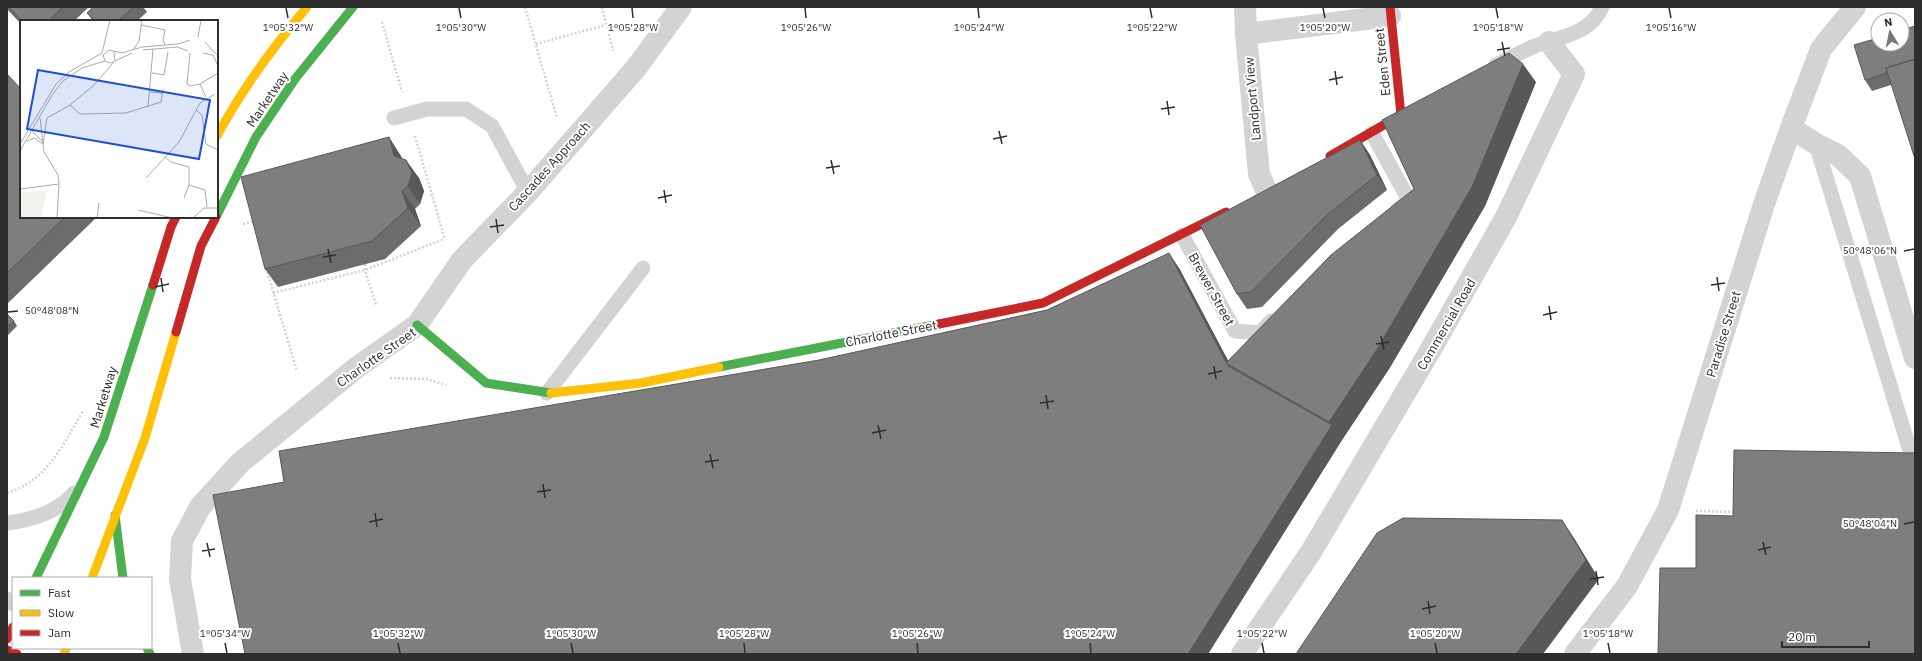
<svg xmlns="http://www.w3.org/2000/svg" width="1922" height="661" font-family="'IBM Plex Sans',sans-serif">
  <style>
    .lines { fill: none; stroke-linecap: round; stroke-linejoin: round }
    .path { stroke: #d3d3d3; stroke-width: 2.5; stroke-dasharray: 2 2; stroke-linecap: butt }
    .lane { stroke: #d3d3d3; stroke-width: 15 }
    .street { stroke: #d3d3d3; stroke-width: 22 }
    .fast { stroke: #4caf50; stroke-width: 9 }
    .slow { stroke: #ffc107; stroke-width: 9 }
    .jam { stroke: #c62828; stroke-width: 9 }
    .wall { fill: #6c6c6c }
    .shaded-wall { fill: #585858 }
    .building { fill: #7e7e7e; stroke: #585858 }
    .ticks { fill: none; stroke: #2e2e2e; stroke-width: 1.5 }
    .labels { text-anchor: middle; stroke-width: 4; stroke-linejoin: round; paint-order: stroke }
    .street-label { font-size: 13px; fill: #2e2e2e; stroke: #fff }
    .inset-road { fill: none; stroke: #ababab; stroke-width: 1 }
    .view { fill: #1d4ed8; fill-opacity: 0.15; stroke: #1d4ed8; stroke-width: 2 }
    .inset-edge { fill: none; stroke: #2e2e2e; stroke-width: 2 }
    .ticks-label { font-size: 10px; text-anchor: middle; fill: #2e2e2e; stroke: #fff; stroke-width: 4; stroke-linejoin: round; paint-order: stroke }
  </style>
  <rect width="100%" height="100%" fill="#fff"/>
  <g class="lines">
    <path class="path" d="M525,7L557,118
      M602,7L613,51
      M382,22L402,92
      M536,44L606,25
      M415,136L445,240
      M243,224L254,221V223
      M365,264V270L376,305
      M266,268L297,371
      M273,293L365,270L444,239
      M390,378L426,379L446,385
      M7,493C48,480 62,446 83,411
      M1696,511L1737,512"/>
    <path class="lane" d="M1496,65C1509,58 1521,52 1535,46C1559,37 1590,35 1602,7
      M394,118L427,109H466L492,126L528,192
      M1372,133L1409,200L1398,209
      M1816,144L1911,454
      M1182,235L1235,331L1260,333L1271,321
      M547,393L643,268
      M7,523C31,520 58,512 74,493
      M7,599L13,604"/>
    <path class="street" d="M1245,7L1246,34L1259,174L1266,190
      M1246,34L1390,16
      M1791,128L1816,144L1838,155L1860,176L1915,358
      M193,654L180,579L182,541L200,507L240,463L356,368L417,325L462,260L528,192L636,68L681,7
      M1242,654L1311,552L1427,356L1506,217L1574,74L1549,42
      M1575,654L1627,586L1668,510L1764,204L1791,128L1821,49L1855,7"/>
    <path class="fast" d="M217,215L256,137L295,79L353,7
      M417,325L486,383L551,393
      M719,367L939,324
      M115,515L123,578
      M36,578L104,437L153,285
      M147,648L150,654"/>
    <path class="slow" d="M217,136C242,89 273,47 307,7
      M551,393L641,383L719,367
      M92,578L145,438L176,332
      M64,654L66,648"/>
    <path class="jam" d="M1330,156L1401,115L1390,7
      M153,285L171,227L176,217
      M939,324L1043,303L1226,212
      M176,332L201,246L216,217
      M7,639L13,627
      M7,650L17,654"/>
  </g>
  <path class="wall" d="M7,7H89L74,21H21V24L7,9Z
    M93,7H143L147,12L137,21H93L87,13Z
    M1915,26L1891,85L1872,91L1865,80Z
    M7,74L21,217H97L7,304Z
    M1536,82L1485,206L1389,369L1342,440L1208,654H245L284,482L1047,310L1179,268L1228,361L1414,189Z
    M1360,140L1370,155L1387,190L1338,229L1262,307L1247,309L1237,294Z
    M401,156L402,159L419,178L424,191L420,204L415,209L421,226L385,259L278,287L265,269Z
    M7,314L14,321L17,326L7,336Z"/>
  <path class="shaded-wall" d="M1523,64L1536,82L1485,206L1389,369L1342,440L1329,422Z
    M389,137L401,156L407,174L394,156Z
    M1360,140L1370,155L1387,190L1377,175Z
    M406,160L419,178L424,191L420,204L408,186Z
    M402,191L415,209L421,226L408,208Z
    M1169,253L1179,268L1231,366L1227,364Z
    M1332,425L1342,440L1208,654H1188Z
    M1562,520L1574,538L1599,579L1543,654H1516Z"/>
  <path class="building" d="M9,7H63L48,21H22Z
    M93,7H133L118,21H95L87,13Z
    M1915,26V59L1886,68L1887,73L1865,80L1854,45L1878,38V44H1902V30Z
    M1509,53L1523,64L1472,187L1376,351L1329,422L1226,363L1331,255L1414,189L1382,120Z
    M1915,59V159L1886,68Z
    M7,74L21,89V217H65L7,273Z
    M389,137L394,156L406,160L412,173L408,186L402,191L408,208L372,241L265,269L241,177Z
    M1360,140L1377,175L1328,214L1251,292L1237,294L1200,225Z
    M1169,253L1227,364L1226,363L1228,366L1332,425L1188,654H245L213,495L284,482L279,451L819,360L1047,310Z
    M7,314L14,321L7,327Z
    M1734,450L1915,453V654H1658L1660,568H1696V515L1733,516Z
    M1403,518L1562,520L1586,560L1516,654H1296L1377,533Z"/>
  <path class="ticks" d="M286,8L288,18M459,8L461,18M632,8L633,18M805,8L806,18M978,8L979,18M1150,8L1152,18M1323,8L1325,18M1496,8L1498,18M1669,8L1671,18M1502,42L1505,56M1497,50L1510,48M1335,71L1337,85M1329,80L1343,77M1167,101L1169,115M1161,109L1175,107M999,131L1002,144M993,139L1007,136M831,160L834,174M826,168L840,166M664,190L666,203M658,198L672,195M496,219L498,233M490,227L504,225M328,249L331,263M1904,251L1914,249M323,257L336,255M1717,277L1719,291M161,278L163,292M1711,285L1725,283M155,287L169,284M1549,306L1551,320M8,312L18,311M1543,315L1557,312M1381,336L1384,350M1376,344L1389,342M1214,366L1216,379M1208,374L1222,371M1046,395L1048,409M1040,403L1054,401M878,425L881,439M872,433L886,430M710,454L713,468M705,462L719,460M543,484L545,498M537,492L551,490M375,513L377,527M369,522L383,519M1904,524L1914,522M1763,542L1766,555M207,543L210,557M1758,550L1771,547M202,551L215,549M1596,571L1598,585M1590,579L1604,577M1428,601L1430,614M1422,609L1436,606M225,643L227,653M398,643L400,653M571,643L573,653M744,643L745,653M917,643L918,653M1090,643L1091,653M1262,643L1264,653M1435,643L1437,653M1608,643L1610,653"/>
  <g class="labels">
    <g class="street-label">
      <text transform="translate(1382 62) rotate(-96)" y="5">Eden Street</text>
      <text transform="translate(267 99) rotate(-56)" y="5">Marketway</text>
      <text transform="translate(1252 99) rotate(-95)" y="5">Landport View</text>
      <text transform="translate(549 166) rotate(-48)" y="5">Cascades Approach</text>
      <text transform="translate(1212 289) rotate(61)" y="5">Brewer Street</text>
      <text transform="translate(1446 324) rotate(-60)" y="5">Commercial Road</text>
      <text transform="translate(891 333) rotate(-11)" y="5">Charlotte Street</text>
      <text transform="translate(1723 334) rotate(-73)" y="5">Paradise Street</text>
      <text transform="translate(376 357) rotate(-35)" y="5">Charlotte Street</text>
      <text transform="translate(103 397) rotate(-73)" y="5">Marketway</text>
    </g>
  </g>
  <g transform="translate(20 20)">
    <rect width="198" height="198" fill="#fff"/>
    <path d="M27,170L21,198H0V173Z" fill="#f0f3ed"/>
    <path class="inset-road" d="M121,5L145,10L143,20L145,25M178,17L181,0M185,22L198,36M114,29L119,21L122,0M123,30L157,27L168,31M94,32L95,41L91,43L85,41L83,35L89,30L102,33L122,27L158,24L170,20M170,33L167,64L170,66L180,64L198,53M183,33L193,35L198,46M95,41L112,33M132,53L144,55L148,32M180,64L186,77M129,72L142,73M50,85L60,94L106,93L141,82L143,69M128,87L133,29M176,90L182,95L186,124L198,130M20,98L24,132L38,155L39,164L37,198M11,110L22,121M7,121L14,118L23,124M0,124L36,64L49,52L82,33L90,0M23,124L27,98L50,85L73,66L94,42M0,131L32,75L43,61L62,48L85,41M145,137L151,142L169,147V165M126,158L159,122L180,83L195,74M169,165L185,170L187,187M0,169L39,164M164,178L169,165M118,190L153,198M77,198L79,183M173,198L184,188H198"/>
    <path class="view" d="M18,50L190,80L179,139L7,109Z"/>
    <rect width="198" height="198" class="inset-edge"/>
  </g>
  <g class="ticks-label">
    <text x="1152" y="31">1°05'22"W</text>
    <text x="1671" y="31">1°05'16"W</text>
    <text x="288" y="31">1°05'32"W</text>
    <text x="461" y="31">1°05'30"W</text>
    <text x="633" y="31">1°05'28"W</text>
    <text x="806" y="31">1°05'26"W</text>
    <text x="979" y="31">1°05'24"W</text>
    <text x="1325" y="31">1°05'20"W</text>
    <text x="1498" y="31">1°05'18"W</text>
    <text x="1870" y="254">50°48'06"N</text>
    <text x="52" y="314">50°48'08"N</text>
    <text x="1870" y="527">50°48'04"N</text>
    <text x="225" y="637">1°05'34"W</text>
    <text x="398" y="637">1°05'32"W</text>
    <text x="571" y="637">1°05'30"W</text>
    <text x="744" y="637">1°05'28"W</text>
    <text x="917" y="637">1°05'26"W</text>
    <text x="1090" y="637">1°05'24"W</text>
    <text x="1262" y="637">1°05'22"W</text>
    <text x="1435" y="637">1°05'20"W</text>
    <text x="1608" y="637">1°05'18"W</text>
  </g>
  <rect width="1922" height="661" fill="none" stroke="#2e2e2e" stroke-width="16"/>
  <rect x="12" y="577" width="140" height="72" fill="#ffffff" stroke="#ababab"/>
  <rect x="20" y="590" width="20" height="6" fill="#4caf50" stroke="#ababab"/>
  <text x="48" y="597" font-size="12" fill="#2e2e2e">Fast</text>
  <rect x="20" y="610" width="20" height="6" fill="#ffc107" stroke="#ababab"/>
  <text x="48" y="617" font-size="12" fill="#2e2e2e">Slow</text>
  <rect x="20" y="630" width="20" height="6" fill="#c62828" stroke="#ababab"/>
  <text x="48" y="637" font-size="12" fill="#2e2e2e">Jam</text>
  <g transform="translate(1890 32) rotate(350)"><circle r="19" fill="#ffffff" stroke="#ababab"/>
  <path d="M0-3L7 15L0 10L-7 15Z" fill="#777777"/>
  <text y="-6" font-size="11" font-weight="bold" text-anchor="middle" fill="#2e2e2e">N</text>
  </g>
  <path d="M1782 641v6h87v-6" fill="none" stroke="#2e2e2e" stroke-width="2"/>
  <text x="1788" y="641" font-size="12" fill="#2e2e2e" stroke="#ffffff" stroke-width="3" paint-order="stroke">20 m</text>
</svg>
